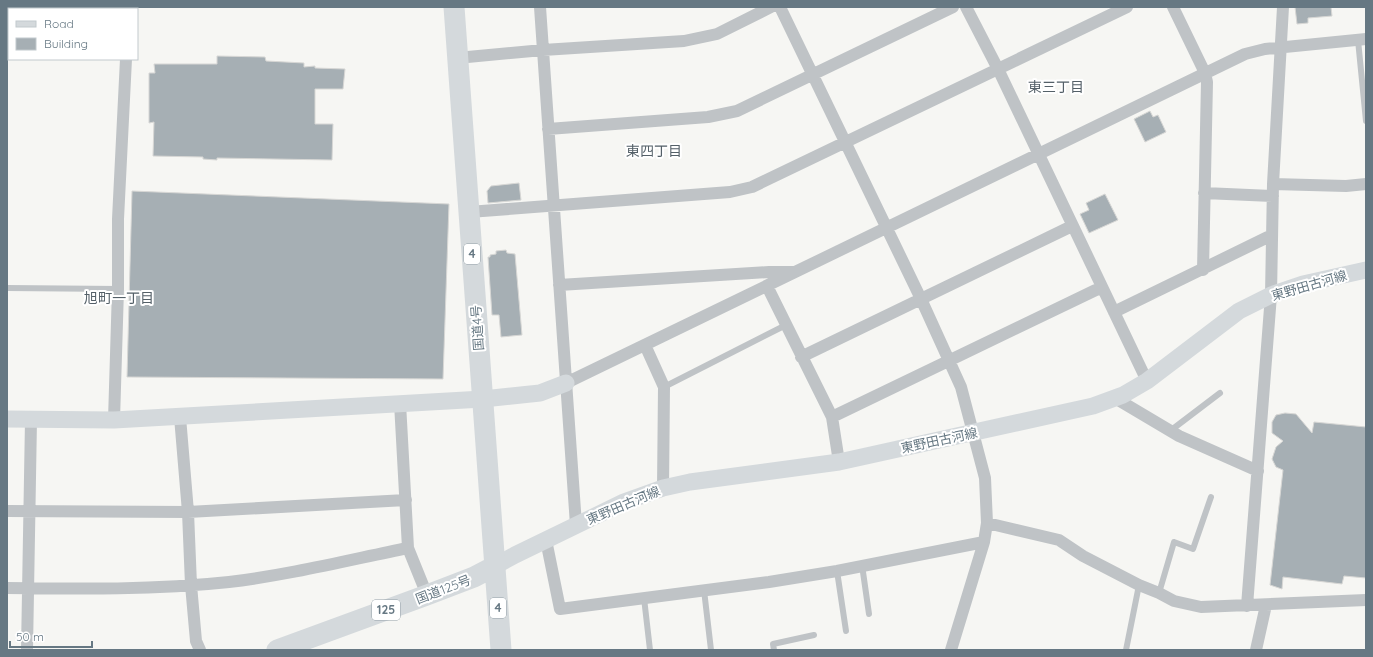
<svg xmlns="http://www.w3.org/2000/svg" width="1373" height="657" font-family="Quicksand,'Noto Sans JP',sans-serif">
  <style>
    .building { fill: #a6afb4; stroke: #d7d7d5 }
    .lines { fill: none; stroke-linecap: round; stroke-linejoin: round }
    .lane { stroke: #bfc3c6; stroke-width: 6 }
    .street { stroke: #bfc3c6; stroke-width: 12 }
    .secondary { stroke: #d4d9dc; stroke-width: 17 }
    .highway { stroke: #d4d9dc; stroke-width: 21 }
    .labels { text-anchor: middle; stroke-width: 4; stroke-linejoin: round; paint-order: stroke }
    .shield { fill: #fff; stroke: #94a0a8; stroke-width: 1 }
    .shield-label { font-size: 12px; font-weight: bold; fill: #667883 }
    .street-label { font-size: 13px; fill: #667883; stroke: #fff }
    .neighbourhood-label { font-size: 14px; fill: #546068; stroke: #fff }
  </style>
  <rect width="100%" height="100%" fill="#f6f6f3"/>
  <path class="building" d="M1295,7H1331L1332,16L1308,18V23L1297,24Z
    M217,56L265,57L266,61L304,63V67L315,66V68L345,69L343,89H315V124H333L332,160L217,158V160L203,159V157L153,156L154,122L149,123V73H155L154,64H217Z
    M1150,111L1153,117L1158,115L1166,132L1145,142L1134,119Z
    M519,183L521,200L488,203L487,191L491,186Z
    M132,191L449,204L443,379L127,377Z
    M1105,194L1118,220L1089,233L1080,214L1089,210L1086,203Z
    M506,250L507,253L515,254L522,335L501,337L499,315H492L488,257H490V255L496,254V251Z
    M1285,413L1296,414L1312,433L1314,422L1366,427V578L1344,576L1342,584L1283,577L1282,589L1270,585L1283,470L1276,467L1272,459L1276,447L1283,441L1272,433V422L1276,415Z"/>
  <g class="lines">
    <path class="lane" d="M1358,40L1366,121
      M7,288L118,289
      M664,387L786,325
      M1170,431L1220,393
      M862,565L869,614
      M837,571L846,631
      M704,590L711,650
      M1159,593L1174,542L1193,549L1211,497
      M644,598L650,650
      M774,650L773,644L814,635
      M1126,650L1139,585"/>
    <path class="street" d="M540,7L576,525
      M780,7L921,299L961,387L985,478L987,523L984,542L951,650
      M966,7L998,69L1147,381
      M1173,7L1205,73L1207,82L1203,270
      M128,9V7
      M457,58L543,50L684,41L717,34L771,7
      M548,129L708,117L737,111L953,7
      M1273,184L1346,186L1366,184
      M1204,193L1273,196
      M469,212L730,192L752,187L1127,7
      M559,285L769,272H795
      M767,286L832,417L839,462
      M1114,312L1272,235
      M645,345L664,387L663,488
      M801,357L1072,226
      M566,383L1245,54L1265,49L1366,39
      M1115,398L1179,436L1258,471
      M400,403L408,548L427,595
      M180,417L188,512L191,585L196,641L200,650
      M832,417L1102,287
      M114,420L118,289V219L126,59
      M7,511L188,512L406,500
      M987,523L1059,540L1083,556L1139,585L1159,593L1174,601L1201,607L1366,600
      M546,540L560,609L769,582L837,571L984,542
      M7,588C81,589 155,590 229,582C289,575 349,560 408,548
      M1247,606L1271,295L1273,184L1283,7
      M27,650L31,420
      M1256,650L1266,605"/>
    <path class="secondary" d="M7,419L114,420L483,399L540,393L566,383
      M495,566L515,555L624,502L663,488L690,482L839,462L1093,406L1123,395L1147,381L1239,311L1271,295L1303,284L1366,270"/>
    <path class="highway" d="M454,7L501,650
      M277,650L427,595L474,577L495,566"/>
  </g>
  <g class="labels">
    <g class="shield">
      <rect x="464" y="244" width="16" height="20" rx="3"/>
      <rect x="490" y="598" width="16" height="20" rx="3"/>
      <rect x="372" y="600" width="28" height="20" rx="3"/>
    </g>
    <g class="shield-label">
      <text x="472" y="258">4</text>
      <text x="498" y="612">4</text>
      <text x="386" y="614">125</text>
    </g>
    <g class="street-label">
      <text transform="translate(1309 285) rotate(-16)" y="5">東野田古河線</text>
      <text transform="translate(477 328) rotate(-94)" y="5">国道4号</text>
      <text transform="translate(939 440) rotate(-12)" y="5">東野田古河線</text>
      <text transform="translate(623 505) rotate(-23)" y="5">東野田古河線</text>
      <text transform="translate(443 589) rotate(-21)" y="5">国道125号</text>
    </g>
    <g class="neighbourhood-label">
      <text x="1056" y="92">東三丁目</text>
      <text x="654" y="156">東四丁目</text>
      <text x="119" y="303">旭町一丁目</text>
    </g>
  </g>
  <rect width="1373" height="657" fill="none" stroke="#667883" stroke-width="16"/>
  <rect x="8" y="8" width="130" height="52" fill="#ffffff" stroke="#c2c9cd"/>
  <rect x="16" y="21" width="20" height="6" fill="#d4d9dc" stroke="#c2c9cd"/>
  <text x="44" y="28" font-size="12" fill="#667883">Road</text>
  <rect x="16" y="38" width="20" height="12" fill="#a6afb4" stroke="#c2c9cd"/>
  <text x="44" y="48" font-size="12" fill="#667883">Building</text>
  <path d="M10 641v6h82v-6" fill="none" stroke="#667883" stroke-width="2"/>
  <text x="16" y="641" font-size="12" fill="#667883" stroke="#ffffff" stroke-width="3" paint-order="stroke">50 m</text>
</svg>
